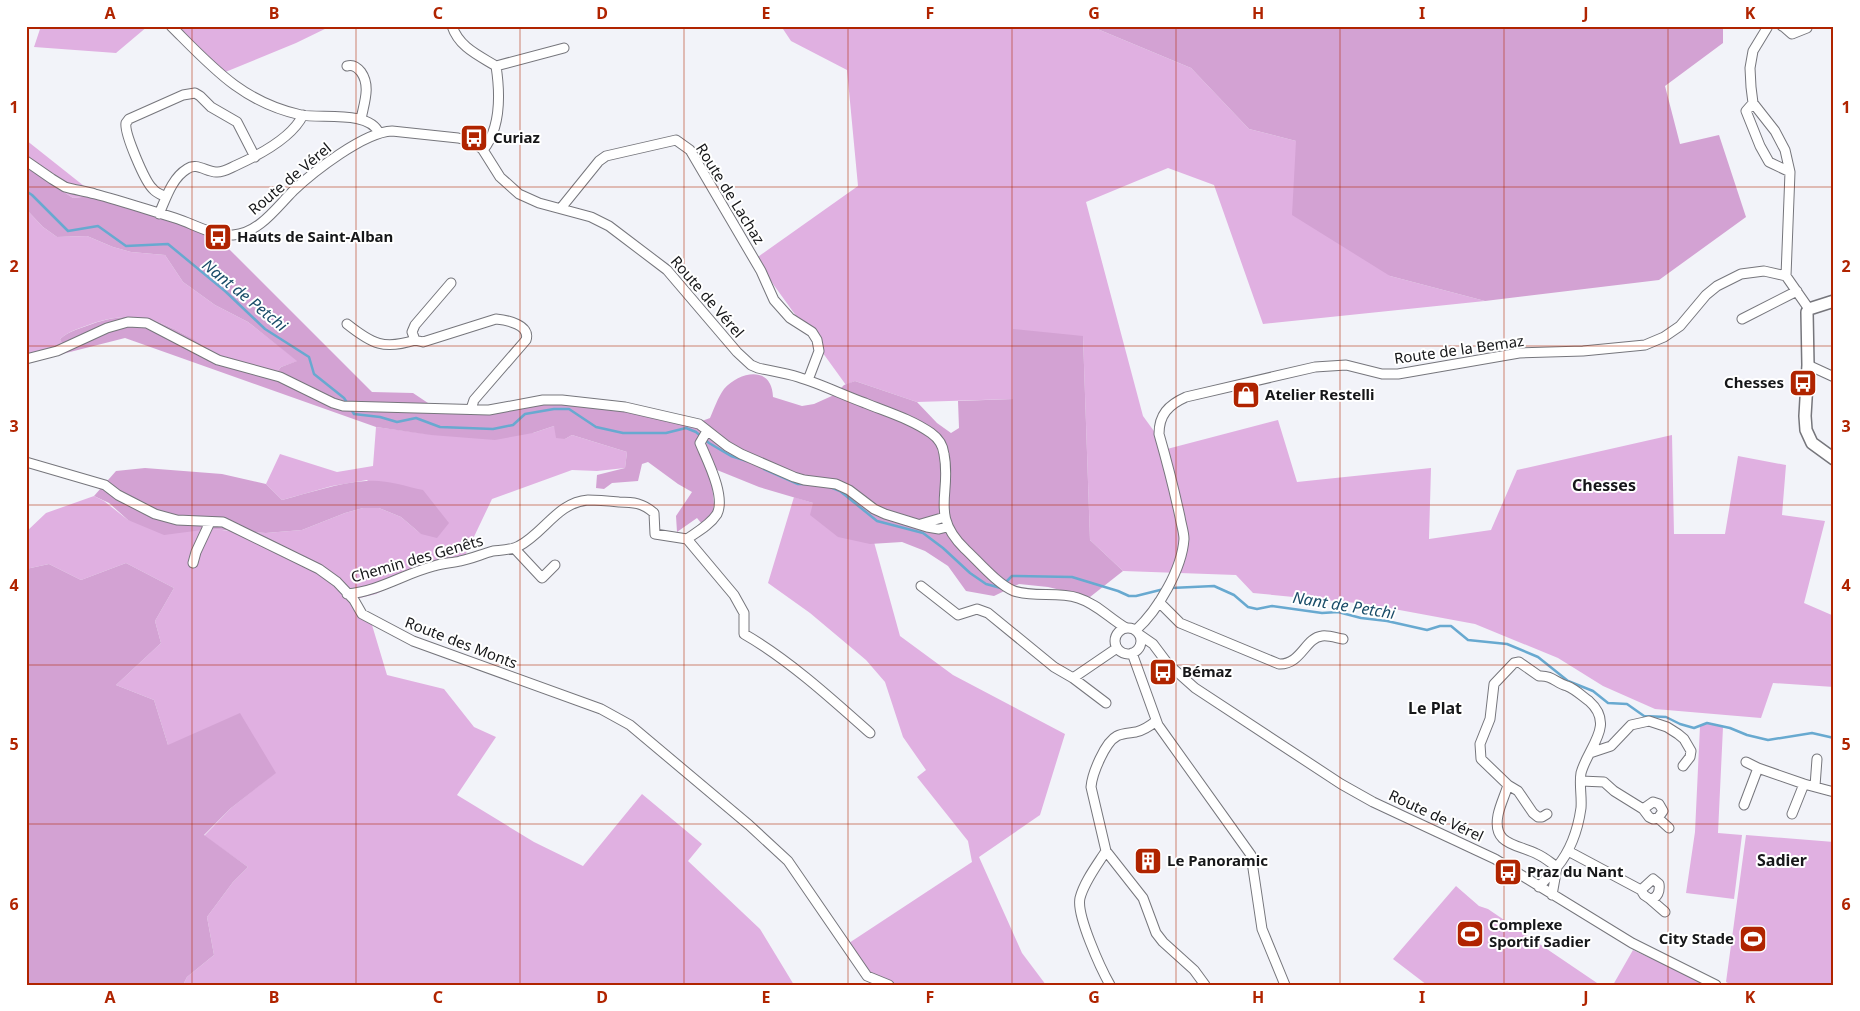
<svg xmlns="http://www.w3.org/2000/svg" width="1860" height="1011" font-family="'Noto Sans',sans-serif">
  <style>
    .green { fill: #e0b0e1 }
    .forest { fill: #d3a2d3 }
    .lines { fill: none; stroke-linecap: round; stroke-linejoin: round }
    .stream { stroke: #68a9d0; stroke-width: 2.5 }
    .minor-casing { stroke: #76767c; stroke-width: 11 }
    .major-casing { stroke: #76767c; stroke-width: 14 }
    .minor { stroke: #fff; stroke-width: 9 }
    .major { stroke: #fff; stroke-width: 11 }
    .grid { fill: none; stroke: #b02400; stroke-width: 1; stroke-opacity: 0.55 }
    .labels { text-anchor: middle; stroke-width: 4; stroke-linejoin: round; paint-order: stroke }
    .poi-label { font-size: 15px; font-weight: bold; fill: #161719; stroke: #fff; text-anchor: start }
    .street-label { font-size: 15px; fill: #161719; stroke: #fff }
    .water-label { font-size: 16px; font-style: italic; fill: #1a4d69; stroke: #fff }
    .neighbourhood-label { font-size: 16px; font-weight: bold; fill: #161719; stroke: #fff }
    .neatline { fill: none; stroke: #b02400; stroke-width: 2 }
    .grid-label { font-size: 16px; text-anchor: middle; font-weight: bold; fill: #b02400 }
  </style>
  <rect width="100%" height="100%" fill="#f2f3f9"/>
  <path class="green" d="M41,26H148L116,53L34,47Z
    M169,26H331L296,43L218,75Z
    M781,26H1049L1095,28L1191,68L1249,129L1296,141L1390,276L1485,301L1263,324L1214,185L1168,168L1086,202L1143,416L1167,449L1278,420L1297,482L1431,468L1429,539L1491,530L1517,470L1672,435L1674,534H1725L1738,456L1786,465L1782,515L1825,521L1804,603L1834,616V687L1773,683L1761,718L1655,709L1603,686L1558,658L1475,624L1367,604L1253,593L1236,575L1123,571L1090,540L1083,336L1013,399L917,402L855,381L846,385L755,259L858,186L847,70L791,41Z
    M26,140L84,186L146,206L91,196L73,198L26,167Z
    M26,209L43,227L57,237L87,236L113,247L131,252L165,255L183,282L215,305L248,322L298,361L281,367L276,373C258,368 238,365 221,357C211,353 201,345 192,339C158,318 130,310 91,324C80,328 69,331 60,339L66,353L26,364Z
    M554,426L565,439L572,435L627,452L625,468L597,471L572,470L492,499L460,566L423,571L376,594L356,599L369,615L387,675L444,689L474,727L496,737L457,795L534,842L583,866L642,794L702,844L688,861L760,929L794,985H183L187,977L214,955L207,917L233,882L248,867L204,836L231,808L275,773L168,745L154,700L116,685L161,643L155,621L174,588L126,563L81,580L49,564L26,569V532L46,513L94,496L104,501L128,520L231,531L266,533L302,530L345,513L363,508H379L401,517L421,534L367,480L332,486L282,500L266,484L280,454L337,472L373,466L376,427L436,435L533,433Z
    M794,497L813,503L874,542L900,636L953,675L1065,734L1040,815L979,857L1022,953L1046,985H879L849,943L972,862L968,841L917,777L926,770L903,737L885,682L866,660L810,613L768,583Z
    M1707,723L1723,727L1718,833L1742,835L1734,899L1686,893L1695,832L1700,726Z
    M1746,835L1834,842V985H1732L1726,982Z
    M1456,886L1479,906L1488,909L1600,985H1427L1393,959Z
    M1633,950L1708,985H1613Z"/>
  <path class="forest" d="M1049,26H1723V43L1665,86L1680,144L1719,135L1746,217L1659,280L1485,301L1390,276L1292,215L1296,141L1249,129L1191,68L1095,28Z
    M26,167L73,198L91,196L231,238L227,247L372,392L413,393L440,411L551,403L617,409L691,425L710,418C714,409 718,397 724,389C740,371 772,365 773,397L802,406L814,404L834,395L844,385L855,381L917,402L937,423L951,433L959,428L958,401L1013,399V329L1083,336L1090,540L1123,571L1090,597L1048,587L1019,584L994,596L966,591L948,566L925,551L902,542L870,544L838,537L810,515L813,503L759,487L717,470L711,476L714,504L713,512L702,524L697,518L677,532L676,516L692,492L678,484L648,462L642,464L638,481L612,483L604,489L596,488L597,475L625,468L627,452L572,435L565,439L556,438L554,426L533,433L495,440L431,435L376,427L125,338L66,353L60,339C69,331 81,328 92,324C130,310 157,318 191,338C201,344 210,352 220,357C236,364 259,368 276,373L281,367L297,361L248,322L215,305L183,282L165,255L131,252L113,247L87,236L57,237L43,227L26,209Z
    M145,468L222,474L266,484L282,500C309,493 337,483 366,481C384,479 405,486 423,490L449,523L437,538L421,534L401,517L379,508H363L345,513L302,530L266,533L210,529L164,535L128,520L109,503L94,496L116,471Z
    M126,563L174,588L155,621L161,643L116,685L154,700L168,745L240,713L276,773L231,808L204,835L248,867L233,882L207,917L214,955L187,977L183,985H26V569L49,564L81,580Z"/>
  <g class="lines">
    <path class="stream" d="M26,191L32,195L68,231L98,226L126,246L168,244L225,291L265,329L309,357L314,374L344,398L348,404
      M351,409L354,414L380,417L397,422L416,418L440,427L493,429L513,425L525,414L554,409H569L596,427L623,433H666L686,428L696,432L709,443L731,456L747,461
      M764,469L798,484H805
      M830,487L840,491L877,521L923,533L943,548L970,573L986,584L1001,588
      M1004,584L1012,576L1072,577L1118,591L1129,596H1136L1164,589
      M1171,588L1214,586L1234,595L1248,607L1257,609L1272,606L1322,613L1338,612L1361,618L1387,621L1427,630L1440,626H1451L1468,640L1507,644L1538,657L1568,681L1593,691L1608,703L1627,704L1644,716L1666,717L1680,724L1694,728L1707,723L1730,728L1747,735L1768,740L1812,733L1834,738"/>
    <g class="minor-casing">
      <path id="minor" d="M171,26C212,67 242,102 301,115C321,119 369,110 379,133
        M452,26C459,47 478,55 496,66C500,92 501,128 483,150
        M1766,26L1767,28L1753,51L1750,68L1751,87L1753,103L1775,131L1785,150L1790,172L1786,276
        M1782,26L1784,27L1792,34L1807,28
        M347,66C353,64 357,67 361,72C371,86 364,103 361,119
        M496,66L564,48
        M1753,103L1746,111L1760,146L1769,162L1790,172
        M26,161L52,179L65,187C75,190 85,191 95,194C122,201 148,210 175,218C194,224 212,236 233,235C259,233 276,208 293,191C313,172 364,132 392,131L458,138L474,142L483,150L500,177L519,194L539,203L591,217L609,226L667,270L737,352L751,365L758,368C771,371 785,373 798,377C821,384 843,395 865,403C887,412 911,419 931,433C938,438 943,445 944,454C952,494 929,514 965,549C978,561 998,585 1014,591C1034,598 1058,591 1078,598C1097,604 1109,618 1126,628
        M166,197C162,195 156,193 153,189C145,182 124,133 126,123L129,119L183,95L195,93L200,96L211,107L237,122L255,157
        M561,208L599,161L606,156L676,140L690,150L761,271L774,300L790,318L812,332L817,340L819,351L808,380
        M159,214C166,198 172,178 187,169C197,162 206,172 216,172C223,173 230,168 237,165C259,155 292,138 303,115
        M451,283L415,325L412,332L415,340L423,342L496,319C507,320 531,325 526,340L474,400L471,409
        M1742,319L1797,291
        M347,324C372,344 384,350 415,340
        M26,359L57,351L107,328L128,322L147,323L218,360L280,377L333,403L343,406L489,410L543,400H562L625,407L699,424L727,446L741,454L794,477L804,480L836,484L849,490L874,509L885,514L927,527L939,529L947,527
        M1808,365L1834,377
        M26,462L105,485L118,495L155,514L177,520L223,522L319,569L337,582L354,600L362,614L413,641L601,709L630,725L749,825L788,861L867,976L889,985
        M921,524L945,517
        M687,539L734,595L744,613V634C788,659 833,700 870,733
        M514,548L542,578L555,565
        M193,563L196,552L210,522
        M921,586L958,615L977,609L988,613L1054,667L1073,678L1106,703
        M347,594C380,591 403,574 434,566C443,563 452,563 460,561C471,559 482,554 493,551C502,550 512,550 519,546C544,533 558,502 588,500C598,500 609,501 619,502C633,502 643,503 654,513L655,534L687,539C697,532 710,525 717,514C726,496 707,460 700,443L707,431
        M1159,602L1180,623L1279,664C1301,665 1305,638 1322,636C1328,635 1337,638 1343,639
        M1115 641a13 13 0 1 1 26 0a13 13 0 1 1-26 0Z
        M1136,630C1158,610 1182,569 1184,539C1184,532 1181,524 1180,517C1174,489 1167,462 1159,434C1159,415 1168,405 1186,397L1315,367L1346,365L1382,374H1398L1519,353L1583,351L1645,345L1664,337L1680,326L1706,295L1717,286L1741,274L1764,271L1786,276L1809,309
        M1140,635L1153,644L1168,664L1195,688L1341,784L1373,802L1495,859L1632,943L1716,985
        M1132,653L1158,725L1251,855L1262,929L1285,985
        M1073,678L1117,648
        M1590,753L1611,746L1631,725L1649,721L1667,727L1678,734L1684,739L1691,751L1690,757L1683,766
        M1746,762L1758,768
        M1581,781L1604,782L1614,791L1643,809L1649,817L1653,819L1658,818L1663,811L1659,804L1653,802L1643,809
        M1508,785C1505,795 1500,805 1498,815C1492,846 1518,844 1537,854C1544,857 1551,863 1557,867
        M1815,786L1817,759
        M1744,805L1758,768L1804,784L1834,792
        M1792,814L1804,784
        M1658,818L1669,828
        M1106,851L1143,898L1156,933L1163,942L1194,970L1205,985
        M1568,851L1641,890L1644,895L1650,899C1658,898 1660,891 1659,884L1653,879L1641,890
        M1539,887C1545,880 1551,874 1557,867C1571,850 1578,829 1581,808C1582,796 1579,784 1581,773C1588,747 1616,725 1589,701C1582,696 1575,689 1567,686C1556,683 1552,675 1539,676L1519,662L1514,663L1494,684L1490,719L1480,744L1481,759L1508,785L1518,791L1533,813L1538,817H1542L1547,814
        M1552,895L1557,867
        M1650,899L1665,912
        M1110,985C1101,969 1076,915 1080,898C1084,882 1097,865 1106,851L1091,787C1092,774 1105,742 1117,736C1122,733 1130,733 1136,732C1144,730 1150,726 1156,721"/>
    </g>
    <g class="major-casing">
      <path id="major" d="M1834,301L1809,309L1807,312L1808,365L1805,416L1806,430L1812,443L1834,459"/>
    </g>
    <use href="#minor" class="minor"/>
    <use href="#major" class="major"/>
  </g>
  <path class="grid" d="M192,26V985M356,26V985M520,26V985M684,26V985M848,26V985M1012,26V985M1176,26V985M1340,26V985M1504,26V985M1668,26V985M26,187H1834M26,346H1834M26,505H1834M26,665H1834M26,824H1834"/>
  <defs>
    <g id="bus-square" transform="scale(1.4375)"><rect x="-9" y="-9" width="18" height="18" rx="4" fill="#b02400" stroke="#fff"/><path d="M-5-6H5V4H4V6H2V4H-2V6H-4V4H-5ZM-3.5-4V0h7V-4ZM-3.5 1.2v1.5H-2V1.2ZM2 1.2v1.5H3.5V1.2Z" fill="#fff"/></g>
    <g id="shop-square" transform="scale(1.4375)"><rect x="-9" y="-9" width="18" height="18" rx="4" fill="#b02400" stroke="#fff"/><path d="M-5-2.5h2.3a2.7 3.5 0 0 1 5.4 0H5L5.5 6h-11ZM-1.5-2.5h3a1.5 2.3 0 0 0-3 0Z" fill="#fff"/></g>
    <g id="building-square" transform="scale(1.4375)"><rect x="-9" y="-9" width="18" height="18" rx="4" fill="#b02400" stroke="#fff"/><path d="M-4-6H4V6H1V3H-1V6H-4ZM-2.5-4.3h1.7v1.8h-1.7ZM.8-4.3h1.7v1.8H.8ZM-2.5-1h1.7V.8h-1.7ZM.8-1h1.7V.8H.8Z" fill="#fff"/></g>
    <g id="stadium-square" transform="scale(1.4375)"><rect x="-9" y="-9" width="18" height="18" rx="4" fill="#b02400" stroke="#fff"/><path d="M0-5a6.5 5 0 1 0 0 10a6.5 5 0 1 0 0-10ZM-3.5-1.8h7v3.6h-7Z" fill="#fff"/></g>
  </defs>
  <g fill-rule="evenodd">
    <use href="#bus-square" x="474" y="138"/>
    <use href="#bus-square" x="218" y="237"/>
    <use href="#bus-square" x="1803" y="383"/>
    <use href="#shop-square" x="1246" y="395"/>
    <use href="#bus-square" x="1163" y="672"/>
    <use href="#building-square" x="1148" y="861"/>
    <use href="#bus-square" x="1508" y="872"/>
    <use href="#stadium-square" x="1470" y="934"/>
    <use href="#stadium-square" x="1753" y="939"/>
  </g>
  <g class="labels">
    <g class="poi-label">
      <text x="493" y="143">Curiaz</text>
      <text x="237" y="242">Hauts de Saint-Alban</text>
      <text x="1784" y="388" text-anchor="end">Chesses</text>
      <text x="1265" y="400">Atelier Restelli</text>
      <text x="1182" y="677">Bémaz</text>
      <text x="1167" y="866">Le Panoramic</text>
      <text x="1527" y="877">Praz du Nant</text>
      <text x="1489" y="930">Complexe<tspan x="1489" dy="17">Sportif Sadier</tspan></text>
      <text x="1734" y="944" text-anchor="end">City Stade</text>
    </g>
    <g class="street-label">
      <text transform="translate(290 179) rotate(-40)" y="5">Route de Vérel</text>
      <text transform="translate(730 194) rotate(58)" y="5">Route de Lachaz</text>
      <text transform="translate(707 297) rotate(49)" y="5">Route de Vérel</text>
      <text transform="translate(1459 350) rotate(-8)" y="5">Route de la Bemaz</text>
      <text transform="translate(417 559) rotate(-16)" y="5">Chemin des Genêts</text>
      <text transform="translate(461 643) rotate(21)" y="5">Route des Monts</text>
      <text transform="translate(1436 816) rotate(25)" y="5">Route de Vérel</text>
    </g>
    <g class="water-label">
      <text transform="translate(245 295) rotate(39)" y="6">Nant de Petchi</text>
      <text transform="translate(1344 605) rotate(9)" y="6">Nant de Petchi</text>
    </g>
    <g class="neighbourhood-label">
      <text x="1604" y="491">Chesses</text>
      <text x="1435" y="714">Le Plat</text>
      <text x="1782" y="866">Sadier</text>
    </g>
  </g>
  <rect width="1860" height="1011" fill="none" stroke="#ffffff" stroke-width="55"/>
  <rect x="28" y="28" width="1804" height="956" class="neatline"/>
  <g class="grid-label">
    <text x="110" y="19">A</text>
    <text x="274" y="19">B</text>
    <text x="438" y="19">C</text>
    <text x="602" y="19">D</text>
    <text x="766" y="19">E</text>
    <text x="930" y="19">F</text>
    <text x="1094" y="19">G</text>
    <text x="1258" y="19">H</text>
    <text x="1422" y="19">I</text>
    <text x="1586" y="19">J</text>
    <text x="1750" y="19">K</text>
    <text x="14" y="113">1</text>
    <text x="1846" y="113">1</text>
    <text x="14" y="272">2</text>
    <text x="1846" y="272">2</text>
    <text x="14" y="432">3</text>
    <text x="1846" y="432">3</text>
    <text x="14" y="591">4</text>
    <text x="1846" y="591">4</text>
    <text x="14" y="750">5</text>
    <text x="1846" y="750">5</text>
    <text x="14" y="910">6</text>
    <text x="1846" y="910">6</text>
    <text x="110" y="1003">A</text>
    <text x="274" y="1003">B</text>
    <text x="438" y="1003">C</text>
    <text x="602" y="1003">D</text>
    <text x="766" y="1003">E</text>
    <text x="930" y="1003">F</text>
    <text x="1094" y="1003">G</text>
    <text x="1258" y="1003">H</text>
    <text x="1422" y="1003">I</text>
    <text x="1586" y="1003">J</text>
    <text x="1750" y="1003">K</text>
  </g>
</svg>
